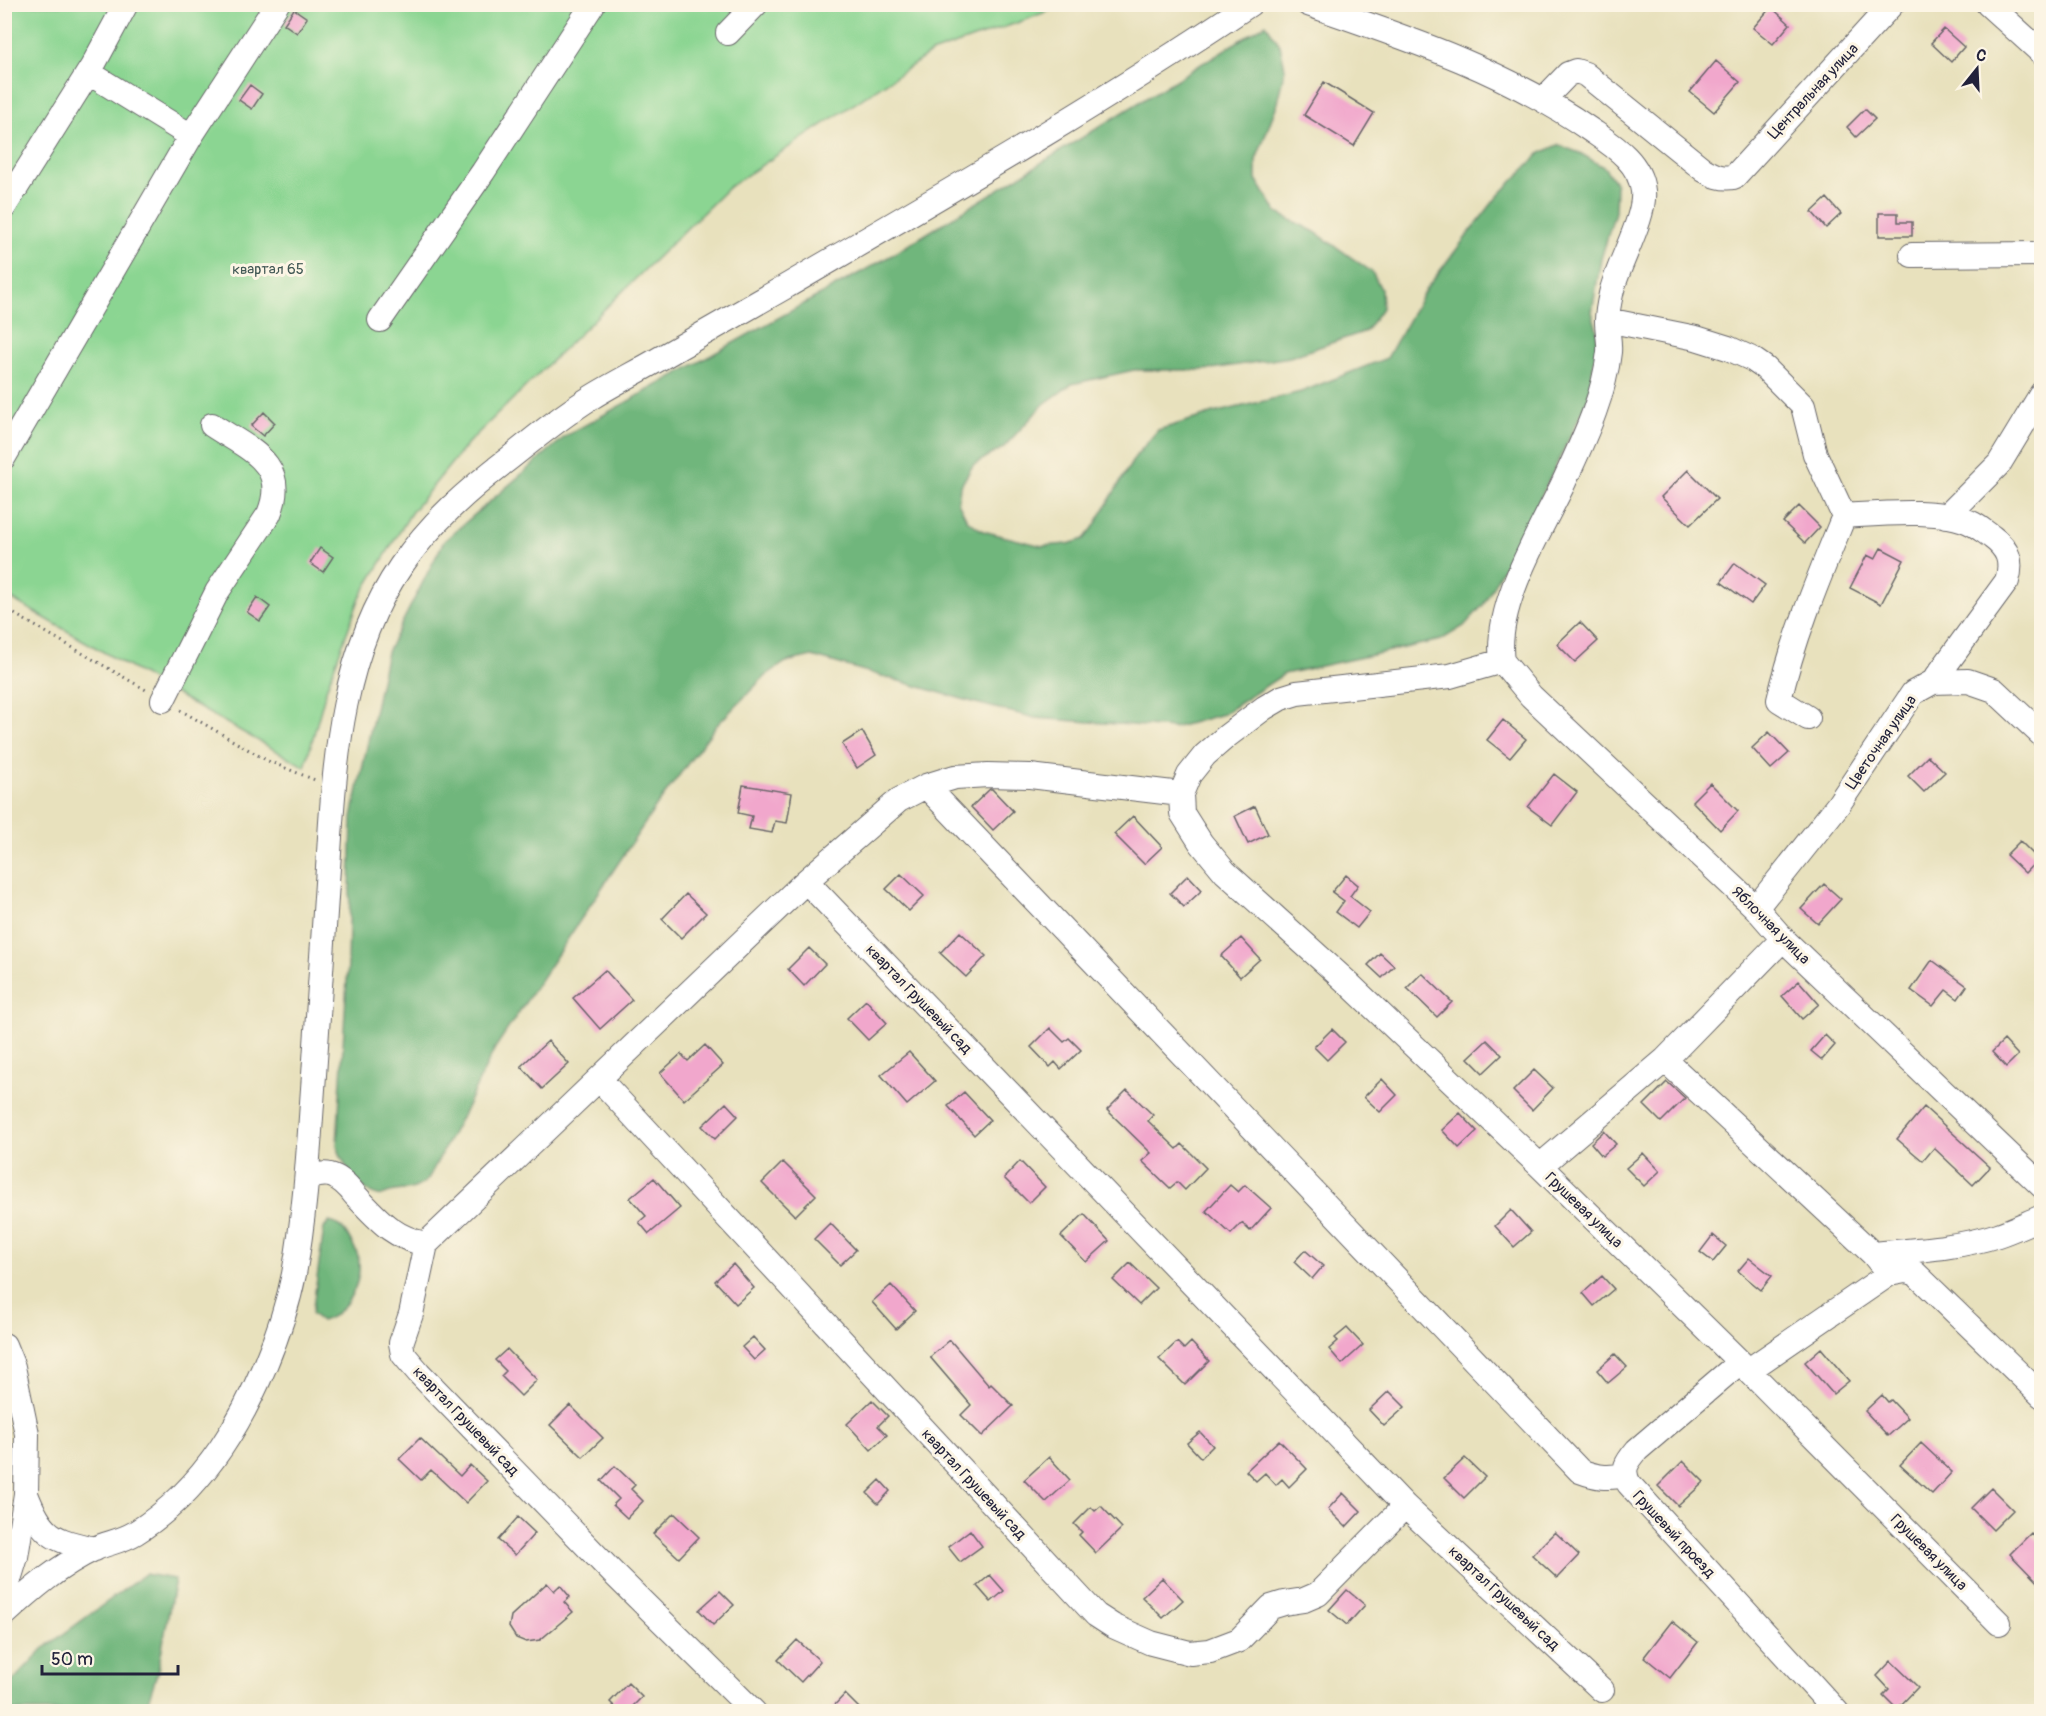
<svg xmlns="http://www.w3.org/2000/svg" width="2046" height="1716" font-family="Pangolin,sans-serif">
  <style>
    .green { fill: #8bd592; stroke: #567c66; stroke-width: 1.5 }
    .forest { fill: #70b67c; stroke: #496c5c; stroke-width: 1.5 }
    .building { fill: #f1a7cc }
    .lines { fill: none; stroke-linecap: round; stroke-linejoin: round }
    .minor-casing { stroke: #676568; stroke-width: 26 }
    .path { stroke: #676568; stroke-width: 3; stroke-dasharray: 1.5 4.5; stroke-linecap: butt }
    .minor { stroke: #fff; stroke-width: 24 }
    .labels { text-anchor: middle; stroke-width: 6; stroke-linejoin: round; paint-order: stroke }
    .street-label { font-size: 15px; fill: #22223b; stroke: #fcf5e5 }
    .park-label { font-size: 15px; fill: #425855; stroke: #fcf5e5 }
  </style>
  <rect width="100%" height="100%" fill="#fcf5e5"/>
  <filter id="ink" filterUnits="userSpaceOnUse"><feTurbulence type="fractalNoise" baseFrequency=".0167" numOctaves="2"/><feDisplacementMap in="SourceGraphic" scale="12" xChannelSelector="R" yChannelSelector="G"/><feConvolveMatrix kernelMatrix="1 2 1 2 8 2 1 2 1" color-interpolation-filters="sRGB"/></filter>
  <filter id="wash" filterUnits="userSpaceOnUse"><feTurbulence type="fractalNoise" baseFrequency=".008" numOctaves="4" result="noise"/><feDisplacementMap in="SourceGraphic" scale="24" xChannelSelector="R" yChannelSelector="G"/><feGaussianBlur stdDeviation="1.35" result="paint"/><feColorMatrix in="noise" values="0 0 0 0 0 0 0 0 0 0 0 0 0 0 0 0 0 1.4 0 .05"/><feComposite in="paint" operator="in"/></filter>
  <g filter="url(#wash)">
    <rect width="100%" height="100%" fill="#e8e1bd"/>
    <path class="green" d="M5,5H1063L1028,19L931,53L729,187L468,443L411,513L360,597L327,687L305,767L205,711L5,595Z"/>
    <path class="forest" d="M1266,24L1280,45L1285,68L1276,107L1256,160V179L1277,213L1315,232L1372,272L1381,289L1382,308L1366,331L1290,357L1205,370H1134L1072,384L1044,404L1003,448L973,465L960,487L958,502L967,520L983,531L1042,546L1068,544L1084,539L1093,528L1135,457L1158,430L1214,413L1301,392L1387,358L1426,289L1497,197L1539,154L1558,145L1580,153L1605,168L1616,184L1615,212L1601,259L1592,312L1597,330V344L1588,399L1539,501L1483,605L1464,626L1441,640L1284,674L1223,714L1173,728L1035,718L976,703L812,656L786,662L765,676L715,727L657,805L495,1048L464,1112L428,1179C409,1197 399,1185 381,1196C358,1191 343,1166 337,1145L348,963L352,817L387,652L444,541L567,435L892,255Z
      M329,1222C341,1224 346,1232 352,1243C354,1247 357,1252 358,1256C364,1282 346,1314 321,1321L312,1314L324,1228Z
      M145,1574L175,1579L158,1670L145,1711H5V1689L43,1649Z"/>
    <g id="blocks">
      <path class="building" d="M1771,7L1790,24L1773,44L1753,28Z
        M294,9L307,18L297,33L284,24Z
        M1944,29L1964,47L1951,62L1931,43Z
        M1716,61L1740,82L1714,112L1690,92Z
        M1324,82L1374,113L1354,146L1304,115Z
        M250,85L262,94L252,109L239,100Z
        M1865,109L1875,119L1856,137L1847,127Z
        M1827,198L1841,214L1826,228L1812,212Z
        M1879,213H1898V222H1912V236H1879Z
        M264,412L275,423L263,436L251,426Z
        M1688,470L1717,499L1690,525L1661,497Z
        M1799,506L1820,527L1805,543L1783,522Z
        M320,548L333,557L323,572L310,563Z
        M1881,548L1904,560L1881,604L1850,588L1867,555L1875,559Z
        M1735,563L1765,585L1751,604L1721,582Z
        M257,597L270,607L260,621L247,612Z
        M1580,622L1598,641L1575,662L1557,644Z
        M1503,720L1526,739L1510,758L1487,740Z
        M862,731L876,755L857,768L842,744Z
        M1769,732L1789,753L1771,769L1752,748Z
        M1928,756L1945,772L1924,792L1908,776Z
        M1554,774L1577,792L1552,825L1528,807Z
        M1710,783L1738,811L1720,830L1692,801Z
        M743,785L792,793L787,823L775,821L772,833L749,829L752,816L738,813Z
        M990,789H992L1013,811L993,830L971,807Z
        M1255,806L1268,834L1248,844L1235,816Z
        M1133,816L1162,847L1144,864L1114,834Z
        M2020,841L2038,859L2025,873L2006,855Z
        M901,874L924,896L909,911L886,889Z
        M1188,875L1202,890L1184,907L1170,893Z
        M1346,875L1358,885L1350,896L1370,912L1357,928L1336,912L1344,901L1332,892Z
        M1824,884L1841,899L1818,924L1801,909Z
        M686,894L706,913L681,938L662,919Z
        M960,932L986,956L966,977L940,953Z
        M1241,938L1260,959L1240,977L1221,956Z
        M809,948L825,964L804,986L788,969Z
        M1380,953L1394,966L1382,978L1368,965Z
        M1932,960L1967,986L1958,999L1946,990L1933,1006L1911,990Z
        M605,970L632,1000L600,1029L573,998Z
        M1422,973L1452,1002L1437,1017L1407,988Z
        M1799,981L1819,1004L1802,1019L1782,996Z
        M866,1000L887,1023L868,1040L847,1018Z
        M1050,1028L1064,1042L1069,1038L1081,1050L1061,1069L1055,1062L1050,1067L1031,1047Z
        M1332,1029L1345,1042L1327,1060L1314,1047Z
        M1825,1035L1835,1045L1822,1060L1811,1051Z
        M1487,1040L1502,1055L1483,1073L1468,1058Z
        M2004,1040L2018,1055L2006,1067L1992,1052Z
        M548,1041L569,1064L542,1089L521,1066Z
        M705,1045L723,1065L684,1100L660,1073L681,1054L688,1061Z
        M909,1052L935,1081L907,1105L881,1075Z
        M1534,1070L1553,1088L1532,1110L1513,1091Z
        M1382,1079L1397,1095L1380,1112L1364,1097Z
        M1667,1082L1685,1098L1661,1122L1644,1105Z
        M1127,1090L1153,1115L1148,1121L1177,1149L1182,1144L1206,1168L1185,1190L1177,1182L1170,1188L1142,1161L1151,1153L1107,1110Z
        M964,1092L990,1120L974,1135L948,1106Z
        M726,1103L738,1116L715,1139L702,1126Z
        M1924,1107L1990,1167L1973,1185L1934,1148L1923,1161L1897,1139Z
        M1460,1113L1477,1131L1459,1148L1442,1130Z
        M1604,1131L1616,1144L1602,1156L1591,1143Z
        M1643,1153L1660,1171L1644,1186L1626,1168Z
        M1020,1161L1045,1187L1029,1203L1004,1178Z
        M783,1162L816,1195L795,1216L762,1183Z
        M654,1178L680,1208L649,1234L639,1222L646,1216L630,1198Z
        M1230,1185L1238,1192L1245,1185L1271,1208L1250,1231L1242,1223L1231,1234L1206,1211Z
        M1511,1210L1531,1232L1514,1247L1495,1226Z
        M1084,1214L1109,1241L1086,1262L1061,1236Z
        M830,1223L856,1250L840,1265L814,1239Z
        M1713,1235L1726,1246L1713,1262L1700,1252Z
        M1305,1250L1323,1266L1312,1279L1294,1262Z
        M1749,1258L1772,1276L1761,1290L1738,1271Z
        M1130,1263L1156,1288L1139,1305L1113,1280Z
        M733,1264L754,1288L736,1304L715,1281Z
        M1602,1276L1614,1289L1594,1306L1583,1293Z
        M891,1285L915,1311L896,1329L872,1302Z
        M1347,1328L1363,1345L1342,1364L1329,1349L1338,1341L1335,1338Z
        M753,1337L765,1350L754,1360L742,1347Z
        M950,1340L989,1386L991,1384L1013,1406L982,1436L961,1415L971,1405L930,1357Z
        M1177,1342L1184,1349L1191,1342L1209,1361L1185,1385L1159,1359Z
        M1821,1348L1849,1381L1833,1394L1805,1362Z
        M507,1349L537,1380L521,1396L501,1376L506,1371L495,1360Z
        M1615,1354L1627,1367L1608,1383L1597,1370Z
        M1389,1391L1405,1407L1384,1426L1369,1410Z
        M1882,1395L1888,1402L1891,1400L1908,1418L1888,1436L1865,1411Z
        M872,1400L888,1416L878,1426L887,1435L871,1450L847,1424Z
        M570,1405L603,1438L583,1457L550,1425Z
        M1200,1432L1213,1446L1201,1458L1187,1443Z
        M420,1438L460,1476L470,1465L487,1481L466,1503L431,1470L421,1480L399,1459Z
        M1279,1440L1307,1469L1289,1487L1282,1479L1276,1485L1265,1473L1256,1481L1246,1471Z
        M1921,1443L1952,1472L1932,1494L1900,1465Z
        M1049,1457L1070,1480L1046,1502L1024,1480Z
        M1465,1458L1485,1477L1464,1498L1444,1478Z
        M1683,1461L1704,1482L1678,1506L1658,1486Z
        M615,1466L635,1485L631,1489L643,1501L627,1518L613,1505L619,1499L601,1481Z
        M880,1480L890,1491L878,1504L867,1493Z
        M1991,1488L2013,1510L1993,1530L1971,1508Z
        M1343,1493L1361,1511L1346,1527L1328,1509Z
        M1101,1506L1122,1528L1096,1553L1079,1535L1082,1532L1074,1524L1091,1507L1095,1511Z
        M674,1513L699,1537L679,1558L653,1534Z
        M518,1517L535,1533L515,1555L498,1540Z
        M970,1530L982,1546L960,1562L948,1547Z
        M1555,1532L1579,1555L1557,1578L1532,1555Z
        M2031,1533L2042,1544V1587L2010,1554Z
        M990,1575L1004,1591L991,1602L977,1586Z
        M1162,1578L1183,1600L1163,1618L1142,1597Z
        M547,1583L554,1591L560,1585L570,1597L564,1602L573,1612L540,1640L526,1642L516,1638L509,1627L511,1616Z
        M1347,1590L1365,1605L1347,1625L1329,1610Z
        M720,1591L734,1605L713,1625L699,1610Z
        M1672,1621L1698,1642L1670,1678L1644,1657Z
        M797,1640L820,1661L801,1682L778,1660Z
        M1891,1661L1918,1687L1897,1709L1883,1695L1889,1689L1877,1676Z
        M628,1683L642,1697L627,1712H620L610,1702Z
        M845,1694L863,1712H828Z"/>
    </g>
  </g>
  <g filter="url(#ink)">
    <use href="#blocks" fill-opacity="0" stroke="#676568" stroke-width="1.5"/>
    <g class="lines">
      <g class="minor-casing">
        <path id="minor" d="M126,4L92,67L94,76L191,136
          M1308,4C1407,38 1505,70 1592,131C1614,146 1640,162 1643,191C1646,218 1617,265 1611,294C1609,303 1607,312 1607,321C1607,331 1610,342 1609,352C1604,399 1582,442 1563,484C1539,534 1494,606 1502,661
          M1988,4L2042,53
          M728,33L756,4
          M1544,99L1568,74L1576,71L1585,74L1704,170C1715,176 1722,179 1734,177L1892,4
          M4,207L92,67
          M1912,255L2042,254
          M380,320L483,172L593,4
          M1607,320L1696,338L1728,348L1752,359L1765,368L1803,406L1815,454L1844,516C1879,514 1942,507 1973,524C1979,527 1986,533 1992,537C2008,549 2013,561 2007,581L1933,682
          M4,457L191,136L277,4
          M1947,516L1999,464L2042,393
          M1502,661L1450,676L1297,693L1281,698L1264,708L1227,736L1205,755L1189,775L1181,794L1182,813L1201,843L1225,872L1350,985L1540,1166L1740,1362L1999,1623
          M1502,661L1531,696L1756,908L1783,939L2042,1186
          M163,700L217,592L269,514C290,463 248,449 212,425
          M1808,718L1779,700C1794,636 1819,577 1844,516
          M926,786L1580,1471C1596,1477 1607,1479 1624,1475
          M806,881L1405,1506L1602,1690
          M1756,908L1838,805L1913,693L1933,682L1968,681L1994,690L2042,735
          M1665,1060L1783,939
          M600,1080L1096,1615L1113,1626L1151,1643L1190,1653L1210,1651L1239,1640L1271,1607L1284,1603L1304,1600L1318,1594L1405,1506
          M1540,1166L1665,1060L1873,1254L1889,1274
          M307,1178C314,1176 322,1173 330,1175C339,1177 349,1187 355,1195C378,1219 393,1238 426,1244
          M1873,1254C1915,1250 1958,1248 1998,1235C2013,1230 2027,1223 2042,1217
          M4,1345L13,1367L27,1434L26,1494L16,1557L4,1596
          M1740,1362L1637,1450C1627,1462 1621,1469 1629,1484L1837,1712
          M1749,1370L1889,1274L1905,1271L1915,1273L2042,1396
          M26,1494C42,1536 52,1540 95,1549
          M4,1615C31,1590 60,1565 94,1549C107,1543 122,1541 135,1533C170,1511 198,1482 221,1448C253,1401 283,1330 294,1274C306,1209 309,1142 314,1075C319,1001 324,927 329,853C335,755 343,650 401,566C431,522 469,489 511,457C537,436 563,415 592,397C613,384 637,372 659,359C701,335 743,311 785,287C941,196 1100,105 1250,4
          M754,1712L612,1572L419,1373L403,1354L401,1343L411,1314L426,1244L806,881L899,800L926,786L955,777L988,775L1030,776L1181,794"/>
      </g>
      <path class="path" d="M4,608L146,690
        M180,710L268,761L315,780"/>
      <use href="#minor" class="minor"/>
    </g>
  </g>
  <g class="labels">
    <g class="street-label">
      <text transform="translate(1813 91) rotate(-47)" y="5">Центральная улица</text>
      <text transform="translate(1881 742) rotate(-55)" y="5">Цветочная улица</text>
      <text transform="translate(1771 925) rotate(45)" y="5">Яблочная улица</text>
      <text transform="translate(919 999) rotate(46)" y="5">квартал Грушевый сад</text>
      <text transform="translate(1584 1210) rotate(44)" y="5">Грушевая улица</text>
      <text transform="translate(466 1421) rotate(46)" y="5">квартал Грушевый сад</text>
      <text transform="translate(974 1484) rotate(47)" y="5">квартал Грушевый сад</text>
      <text transform="translate(1674 1534) rotate(47)" y="5">Грушевый проезд</text>
      <text transform="translate(1929 1552) rotate(45)" y="5">Грушевая улица</text>
      <text transform="translate(1504 1598) rotate(43)" y="5">квартал Грушевый сад</text>
    </g>
    <g class="park-label">
      <text x="268" y="274">квартал 65</text>
    </g>
  </g>
  <rect width="2046" height="1716" fill="none" stroke="#fcf5e5" stroke-width="24"/>
  <g transform="translate(1977 69) rotate(18)" stroke="#fcf5e5" stroke-width="4.5" paint-order="stroke">
  <path d="M0-4.5L10 22L0 15L-10 22Z" fill="#22223b"/>
  <text y="-9" font-size="16" font-weight="bold" text-anchor="middle" fill="#22223b">С</text>
  </g>
  <path d="M42 1665v9h136v-9" fill="none" stroke="#22223b" stroke-width="3"/>
  <text x="51" y="1665" font-size="18" fill="#22223b" stroke="#fcf5e5" stroke-width="4.5" paint-order="stroke">50 m</text>
</svg>
